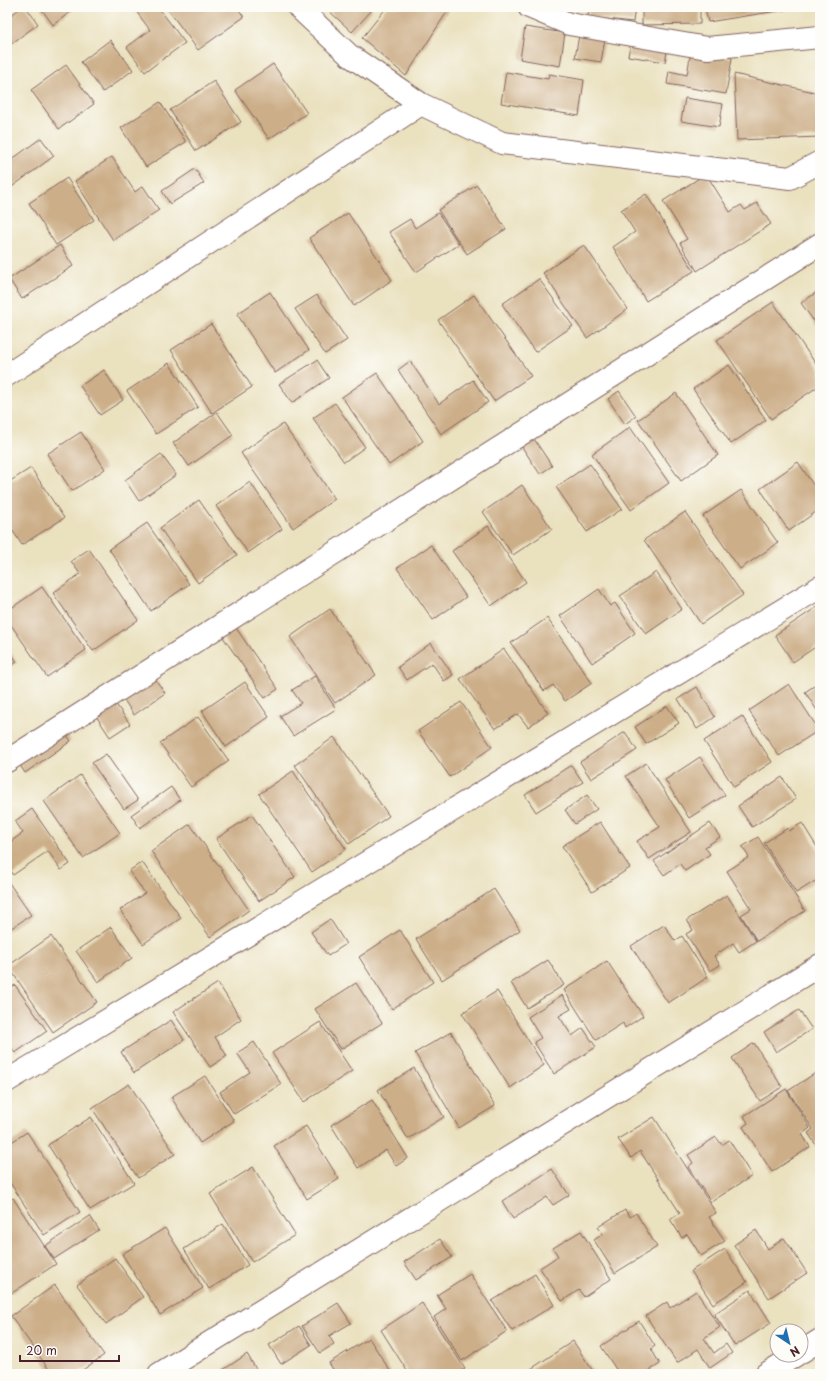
<svg xmlns="http://www.w3.org/2000/svg" width="827" height="1381" font-family="'Playpen Sans',sans-serif">
  <style>
    .building { fill: #ccae88 }
    .lines { fill: none; stroke-linecap: round; stroke-linejoin: round }
    .minor-casing { stroke: #82635f; stroke-width: 24 }
    .minor { stroke: #fff; stroke-width: 22 }
  </style>
  <rect width="100%" height="100%" fill="#fdfcf7"/>
  <filter id="ink" filterUnits="userSpaceOnUse"><feTurbulence type="fractalNoise" baseFrequency=".025" numOctaves="2"/><feDisplacementMap in="SourceGraphic" scale="8" xChannelSelector="R" yChannelSelector="G"/><feConvolveMatrix kernelMatrix="1 2 1 2 8 2 1 2 1" color-interpolation-filters="sRGB"/></filter>
  <filter id="wash" filterUnits="userSpaceOnUse"><feTurbulence type="fractalNoise" baseFrequency=".012" numOctaves="4" result="noise"/><feDisplacementMap in="SourceGraphic" scale="16" xChannelSelector="R" yChannelSelector="G"/><feGaussianBlur stdDeviation="0.9" result="paint"/><feColorMatrix in="noise" values="0 0 0 0 0 0 0 0 0 0 0 0 0 0 0 0 0 1.4 0 .05"/><feComposite in="paint" operator="in"/></filter>
  <g filter="url(#wash)">
    <rect width="100%" height="100%" fill="#eae1bf"/>
    <g id="blocks">
      <path class="building" d="M22,7H26L38,24L7,47V18Z
        M40,7H77L53,25Z
        M133,7H158L185,43L145,72L127,47L150,30Z
        M166,7H237L244,17L198,50Z
        M331,7H370L372,10L352,32L328,10Z
        M387,7H450L406,76L362,38Z
        M589,7H635L633,22L588,17Z
        M642,7H700V24L642,25Z
        M705,7H796V8L708,22Z
        M525,27L565,33L560,66L520,59Z
        M579,35L605,39L601,62L575,58Z
        M110,40L133,70L103,92L81,62Z
        M631,41L668,47L665,62L628,56Z
        M691,51L732,58L726,94L667,84L669,71L687,75Z
        M273,64L307,113L269,139L235,90Z
        M66,65L94,104L59,129L31,90Z
        M506,72L548,79L549,74L584,80L579,116L501,103Z
        M734,74L814,92L820,106V137L737,140Z
        M214,81L241,122L196,151L170,110Z
        M685,98L723,104L719,127L681,121Z
        M160,102L186,142L146,167L121,128Z
        M41,138L54,156L9,189L7,187V163Z
        M112,157L135,192L143,186L159,210L113,240L75,181Z
        M195,169L204,183L170,204L162,191Z
        M706,174L730,212L741,205L745,210L757,203L771,224L697,271L680,243L687,239L663,201Z
        M67,178L94,220L56,245L29,203Z
        M477,185L506,229L467,254L438,210Z
        M646,194L694,271L646,301L613,247L635,232L621,210Z
        M348,213L392,280L354,306L309,238Z
        M438,213L459,244L416,272L389,232L410,219L415,228Z
        M60,245L73,266L22,299L9,279Z
        M584,245L628,309L587,338L543,273Z
        M539,279L573,326L535,352L502,304Z
        M820,290V330L801,303Z
        M270,292L309,350L275,373L237,314Z
        M317,295L347,340L325,354L295,309Z
        M474,295L531,376L494,401L438,320Z
        M773,302L820,370V385L771,419L717,340Z
        M211,324L252,387L212,413L171,350Z
        M317,360L329,378L292,403L279,384Z
        M410,361L439,404L473,380L488,402L441,434L398,370Z
        M169,363L198,407L156,434L127,391Z
        M729,365L766,420L731,444L693,389Z
        M104,370L123,400L100,415L80,386Z
        M377,373L423,441L389,465L342,397Z
        M619,391L636,416L625,424L608,399Z
        M676,393L718,455L681,481L638,420Z
        M335,403L365,447L344,462L313,418Z
        M217,412L233,435L189,466L173,443Z
        M283,424L335,499L293,528L241,453Z
        M630,427L669,483L631,510L592,454Z
        M81,432L105,469L72,491L47,454Z
        M530,433L552,466L540,474L518,441Z
        M161,454L176,475L139,501L125,480Z
        M798,462L820,495V509L789,531L760,489Z
        M590,464L622,509L587,532L556,487Z
        M31,468L64,518L22,545L7,522V483Z
        M250,482L282,529L248,553L216,506Z
        M522,485L552,529L513,555L483,512Z
        M741,490L778,543L740,569L703,516Z
        M199,500L237,555L198,583L160,528Z
        M685,512L743,595L701,624L644,540Z
        M147,523L189,584L151,611L109,549Z
        M488,526L526,582L491,606L452,551Z
        M431,545L466,597L433,620L397,568Z
        M89,549L138,620L93,651L53,593L80,574L71,561Z
        M656,572L682,609L646,634L620,596Z
        M42,587L86,650L47,677L7,619V611Z
        M599,589L610,606L615,603L635,633L592,663L560,616Z
        M820,605V644L793,662L775,635Z
        M330,609L376,675L335,703L290,637Z
        M547,618L592,683L565,701L553,685L544,691L511,643Z
        M236,628L278,689L265,698L223,637Z
        M431,643L453,675L444,681L432,663L407,680L398,667Z
        M7,647L17,662L7,669Z
        M504,649L548,713L528,727L518,714L495,729L460,679Z
        M153,676L165,693L134,715L122,697Z
        M315,676L336,709L293,736L280,716L301,703L292,690Z
        M245,682L269,717L226,747L202,711Z
        M820,682V715L805,692Z
        M789,684L819,730L779,756L749,711Z
        M697,687L715,717L697,729L678,699Z
        M461,702L492,747L450,777L418,731Z
        M115,703L130,724L110,737L96,716Z
        M667,706L679,723L646,744L635,727Z
        M742,716L772,762L734,787L704,741Z
        M198,717L229,761L191,787L160,743Z
        M62,728L71,741L25,773L16,759Z
        M625,732L637,750L591,779L580,762Z
        M334,737L389,816L349,844L295,765Z
        M106,754L138,800L124,809L92,763Z
        M700,757L725,795L689,818L665,780Z
        M646,763L691,832L649,859L637,841L660,827L626,776Z
        M571,765L583,782L536,812L525,795Z
        M293,771L346,849L312,872L259,794Z
        M80,775L120,833L83,858L44,801Z
        M782,777L796,799L752,827L738,806Z
        M171,787L180,800L140,828L131,815Z
        M587,795L597,809L575,824L565,810Z
        M32,809L70,864L61,870L48,851L13,875L7,867V844L23,833L15,821Z
        M252,815L295,877L259,901L216,839Z
        M600,822L630,868L592,892L562,846Z
        M710,823L720,837L705,847L710,854L685,871L680,864L664,875L654,861Z
        M802,823L820,852V878L796,893L764,843L788,828L789,831Z
        M190,824L249,910L210,937L151,851Z
        M758,837L805,911L757,941L741,915L751,909L727,871L749,857L742,847Z
        M142,862L181,918L143,944L120,910L145,893L129,871Z
        M7,880L31,915L7,931Z
        M494,889L520,930L442,980L416,939Z
        M727,895L756,941L739,952L733,943L714,956L720,965L710,971L686,934L693,930L687,920Z
        M330,919L346,944L328,956L311,932Z
        M664,925L675,941L682,936L708,977L668,1003L631,946Z
        M111,927L132,958L98,982L76,951Z
        M400,930L433,982L392,1009L359,957Z
        M51,936L97,1002L53,1032L8,966Z
        M548,960L564,985L527,1008L511,983Z
        M607,961L643,1016L625,1028L623,1023L596,1040L564,990Z
        M218,983L241,1019L215,1037L227,1056L210,1067L173,1012Z
        M356,983L382,1023L341,1049L315,1009Z
        M15,985L47,1031L15,1053L7,1041V990Z
        M497,991L544,1065L510,1088L462,1013Z
        M562,995L571,1009L559,1016L572,1036L583,1028L596,1047L554,1074L534,1042L541,1038L528,1017Z
        M799,1010L812,1029L776,1052L764,1032Z
        M171,1020L184,1040L134,1073L121,1052Z
        M320,1022L352,1071L304,1102L272,1053Z
        M451,1032L495,1106L459,1128L415,1053Z
        M254,1042L281,1084L234,1114L220,1092L250,1072L237,1053Z
        M754,1043L782,1087L760,1101L732,1058Z
        M414,1068L444,1117L408,1139L378,1090Z
        M820,1070V1151L808,1133L813,1129L788,1091Z
        M205,1076L234,1121L200,1143L171,1097Z
        M129,1084L175,1154L138,1178L92,1108Z
        M786,1089L810,1128L802,1134L810,1147L772,1172L743,1127L748,1123L744,1116Z
        M372,1100L408,1158L396,1166L386,1150L358,1168L331,1125Z
        M91,1117L134,1183L90,1210L48,1145Z
        M654,1117L716,1213L709,1217L725,1241L701,1256L687,1234L682,1238L670,1219L680,1213L640,1151L631,1158L618,1139Z
        M306,1126L339,1179L307,1199L274,1146Z
        M27,1132L80,1212L44,1235L7,1178V1145Z
        M716,1137L722,1145L729,1140L752,1176L711,1202L688,1167L693,1163L688,1155Z
        M253,1167L295,1235L252,1262L210,1194Z
        M552,1169L569,1195L553,1205L547,1197L513,1219L502,1201Z
        M13,1198L56,1264L12,1293L7,1285V1202Z
        M625,1210L630,1217L636,1213L657,1247L615,1273L594,1240L603,1234L598,1227Z
        M90,1216L99,1230L54,1259L45,1246Z
        M223,1224L248,1265L209,1289L184,1249Z
        M165,1228L203,1288L160,1315L122,1254Z
        M756,1230L768,1249L784,1238L807,1273L769,1298L734,1245Z
        M581,1231L611,1279L584,1297L579,1290L562,1301L540,1268L558,1256L553,1248Z
        M440,1239L452,1257L416,1280L404,1262Z
        M725,1249L747,1282L713,1304L691,1271Z
        M115,1258L143,1297L106,1324L77,1285Z
        M470,1274L507,1331L462,1361L434,1317L446,1309L437,1295Z
        M535,1274L554,1305L512,1331L492,1301Z
        M55,1285L104,1355L77,1374H52L11,1316Z
        M750,1290L771,1323L735,1346L714,1314Z
        M696,1291L720,1327L704,1338L714,1353L726,1344L732,1353L710,1368L698,1349L677,1363L646,1316L667,1302L670,1308Z
        M338,1303L351,1323L329,1336L334,1344L320,1353L302,1326Z
        M422,1303L465,1369L457,1374H409L381,1330Z
        M639,1321L655,1346L651,1349L660,1364L644,1374H619L601,1346Z
        M299,1326L311,1345L281,1364L269,1345Z
        M369,1338L392,1374H336L329,1363Z
        M573,1341L595,1374H534L531,1369Z
        M247,1354L259,1374H217Z"/>
    </g>
  </g>
  <g filter="url(#ink)">
    <use href="#blocks" fill-opacity="0" stroke="#82635f" stroke-width="1"/>
    <g class="lines">
      <g class="minor-casing">
        <path id="minor" d="M298,7L349,55L421,104L502,143L790,178L820,162
          M529,7L569,24L707,48L820,37
          M7,375L421,104
          M7,761L820,244
          M7,1081L820,587
          M801,1352L820,1340
          M159,1374L820,965
          M766,1374L796,1355"/>
      </g>
      <use href="#minor" class="minor"/>
    </g>
  </g>
  <rect width="827" height="1381" fill="none" stroke="#fdfcf7" stroke-width="24"/>
  <g transform="translate(789 1343) rotate(145)"><circle r="19" fill="#fdfcf7" stroke="#b5a4a5"/>
  <path d="M0-3L7 15L0 10L-7 15Z" fill="#1f6fb2"/>
  <text y="-6" font-size="11" font-weight="bold" text-anchor="middle" fill="#4a1f2b">N</text>
  </g>
  <path d="M20 1355v6h99v-6" fill="none" stroke="#4a1f2b" stroke-width="2"/>
  <text x="26" y="1355" font-size="12" fill="#4a1f2b" stroke="#fdfcf7" stroke-width="3" paint-order="stroke">20 m</text>
</svg>
